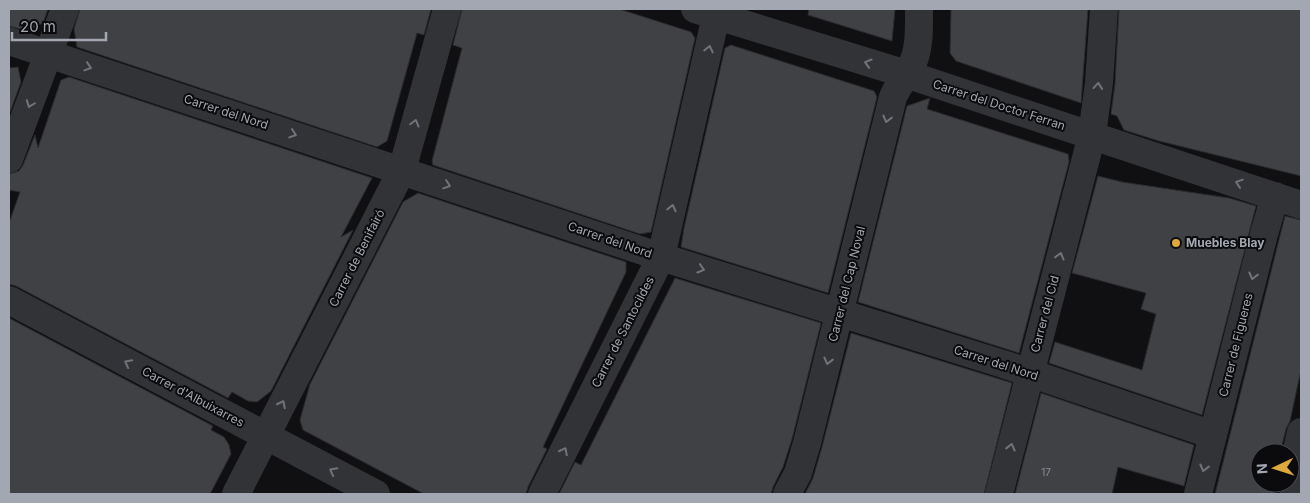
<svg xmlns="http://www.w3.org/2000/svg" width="1310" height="503" font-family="Inter,sans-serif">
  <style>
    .building { fill: #404145; stroke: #2b2b2d }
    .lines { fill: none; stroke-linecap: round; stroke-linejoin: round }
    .minor { stroke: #323336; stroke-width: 28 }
    .oneway { stroke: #70737a }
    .poi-dot { fill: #dda83d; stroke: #0b0b0d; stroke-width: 2 }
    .labels { text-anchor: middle; stroke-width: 4; stroke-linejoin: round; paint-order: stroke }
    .number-label { font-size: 10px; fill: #8a8e96 }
    .street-label { font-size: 12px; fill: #a3a7b1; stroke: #0b0b0d }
    .poi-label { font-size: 12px; font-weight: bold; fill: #a3a7b1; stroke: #0b0b0d; text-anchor: start }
  </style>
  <rect width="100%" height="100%" fill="#101012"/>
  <path class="building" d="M9,9H48L43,23L28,31L9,26Z
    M80,9H431L424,35L417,33L387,141L377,147L77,47L74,29Z
    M462,9H619L691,32L695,38L651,232L640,234L433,165L432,161L462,48L453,45Z
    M809,9H895L892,41L808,15Z
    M951,9H1088L1081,103L956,61L950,53Z
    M1119,9H1301V176L1159,141L1124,130L1117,116L1111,114L1115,84Z
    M731,45L874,91L877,97L828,293L681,247L684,228L725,48Z
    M18,67L21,82L9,115V68Z
    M69,77L372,178L341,237L353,230L271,391L257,402L248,401L232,392L228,398L16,286L9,284V223L20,192L9,190V174L19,171L23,165L35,135L38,148L61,80Z
    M930,98L927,109L1068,154L1069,162L1019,353L858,302L907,106Z
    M1098,176L1122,182L1229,198L1256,206L1202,415L1049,363L1055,342L1142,370L1156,314L1141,309L1146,293L1072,273Z
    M418,193L626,262V272L543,447L547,449L528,487L526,494H424L303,430L300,420L310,384L403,202Z
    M1285,216L1301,220V370L1290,421L1286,429L1280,453H1260V483H1275L1274,494H1215Z
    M675,278L821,323L792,439L783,467L773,487L771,494H559L575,462L581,465Z
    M9,318L213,426L211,430L224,437L229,445L231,454L210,494H9Z
    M851,333L1012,383L984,494H805L813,478L822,447Z
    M1041,393L1194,445L1184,486L1118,467L1112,494H1015Z"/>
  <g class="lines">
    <path class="minor" d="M695,9L906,74L1301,205
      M9,41L661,257L1003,364L1213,435
      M9,159L65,9
      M9,300L376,494
      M1290,483L1301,432
      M236,494L402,170L447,9
      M542,494L661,257L716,16
      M787,494L798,473L807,443L893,97C898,86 905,77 911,67C920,50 919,28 919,9
      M999,494L1092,135L1099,83L1104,9
      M1198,494L1264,234L1275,196"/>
  </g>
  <defs><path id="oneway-chevron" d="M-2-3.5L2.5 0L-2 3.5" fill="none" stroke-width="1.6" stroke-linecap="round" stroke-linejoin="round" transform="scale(1.25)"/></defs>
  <g class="oneway">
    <use href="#oneway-chevron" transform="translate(709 49) rotate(-77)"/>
    <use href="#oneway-chevron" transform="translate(868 63) rotate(-163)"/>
    <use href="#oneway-chevron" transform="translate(88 67) rotate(18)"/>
    <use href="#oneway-chevron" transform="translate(1098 86) rotate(-85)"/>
    <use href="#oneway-chevron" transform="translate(30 104) rotate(111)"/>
    <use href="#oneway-chevron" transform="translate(887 119) rotate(104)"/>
    <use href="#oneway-chevron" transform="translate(415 123) rotate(-75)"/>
    <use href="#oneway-chevron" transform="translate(293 134) rotate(18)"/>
    <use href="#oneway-chevron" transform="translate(1239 183) rotate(-162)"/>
    <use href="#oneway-chevron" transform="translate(447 185) rotate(19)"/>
    <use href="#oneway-chevron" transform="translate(672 208) rotate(-77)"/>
    <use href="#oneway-chevron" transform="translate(1060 256) rotate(-75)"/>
    <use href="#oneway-chevron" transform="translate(701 269) rotate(17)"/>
    <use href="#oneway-chevron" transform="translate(1253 276) rotate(104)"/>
    <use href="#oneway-chevron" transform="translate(828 361) rotate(104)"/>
    <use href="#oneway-chevron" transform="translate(128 363) rotate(-152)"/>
    <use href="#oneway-chevron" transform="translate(282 404) rotate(-63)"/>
    <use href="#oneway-chevron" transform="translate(1011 447) rotate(-76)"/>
    <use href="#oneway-chevron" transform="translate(564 451) rotate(-63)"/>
    <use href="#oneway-chevron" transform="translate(1204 468) rotate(104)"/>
    <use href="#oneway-chevron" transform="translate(333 471) rotate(-152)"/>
  </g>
  <circle class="poi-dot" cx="1176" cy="243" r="5"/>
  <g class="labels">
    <g class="number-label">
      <text x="1046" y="476">17</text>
    </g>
    <g class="street-label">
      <text transform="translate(999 105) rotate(18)" y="4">Carrer del Doctor Ferran</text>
      <text transform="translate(226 112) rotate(18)" y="4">Carrer del Nord</text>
      <text transform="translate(610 240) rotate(19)" y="4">Carrer del Nord</text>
      <text transform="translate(357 258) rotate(-63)" y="4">Carrer de Benifairó</text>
      <text transform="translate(847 284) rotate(-76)" y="4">Carrer del Cap Noval</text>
      <text transform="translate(1045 314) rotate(-75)" y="4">Carrer del Cid</text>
      <text transform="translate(623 332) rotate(-63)" y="4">Carrer de Santocildes</text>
      <text transform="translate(1236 345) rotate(-76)" y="4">Carrer de Figueres</text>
      <text transform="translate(996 363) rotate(18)" y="4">Carrer del Nord</text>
      <text transform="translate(193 397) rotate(28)" y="4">Carrer d'Albuixarres</text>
    </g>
    <g class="poi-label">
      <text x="1186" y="247">Muebles Blay</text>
    </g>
  </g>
  <rect width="1310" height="503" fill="none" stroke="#a3a7b1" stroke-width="20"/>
  <g transform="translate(1275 468) rotate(266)"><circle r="24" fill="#0b0b0d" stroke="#48494f"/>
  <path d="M0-4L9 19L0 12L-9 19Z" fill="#dda83d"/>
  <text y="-8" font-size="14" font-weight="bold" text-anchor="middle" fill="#a3a7b1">N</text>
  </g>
  <path d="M12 32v8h94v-8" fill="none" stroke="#a3a7b1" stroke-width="2.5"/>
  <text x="20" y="32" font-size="15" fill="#a3a7b1" stroke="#0b0b0d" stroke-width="4" paint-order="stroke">20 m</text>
</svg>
